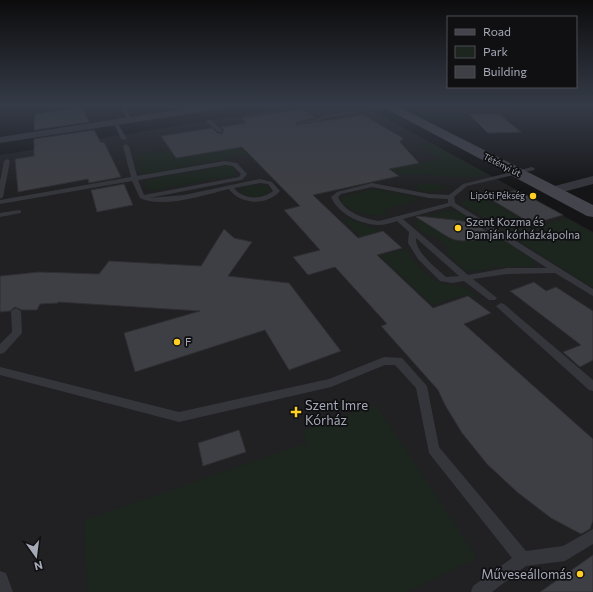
<svg xmlns="http://www.w3.org/2000/svg" width="593" height="592" font-family="Commissioner,sans-serif">
  <style>
    .built { fill: #212124 }
    .green { fill: #1c251e }
    .building { fill: #3e3f44; stroke: #2f2e33 }
    .lines { fill: none; stroke-linecap: round; stroke-linejoin: round }
    .lane { fill: #35363c; fill-rule: evenodd }
    .street { fill: #35363c; fill-rule: evenodd }
    .secondary { fill: #43444c; fill-rule: evenodd }
    .poi-dot { fill: #ffcf24; stroke: #101012; stroke-width: 1.5 }
    .labels { text-anchor: middle; stroke-width: 3.5; stroke-linejoin: round; paint-order: stroke }
    .far-street-label { font-size: 9px; fill: #a5a9b8; stroke: #101012 }
    .far-poi-label { font-size: 9px; fill: #a5a9b8; stroke: #101012; text-anchor: end }
    .poi-label { font-size: 11px; fill: #a5a9b8; stroke: #101012; text-anchor: start }
    .near-poi-label { font-size: 13px; fill: #a5a9b8; stroke: #101012; text-anchor: start }
  </style>
  <rect width="100%" height="100%" fill="#151517"/>
  <path class="built" d="M299,106H364L593,232V592H0V155Z"/>
  <path class="green" d="M134,106H181L136,112Z
    M430,143L488,174L470,178L428,175H399L390,169L439,159L417,145Z
    M242,147L249,154L148,174L140,172L137,166V155L169,150L176,159Z
    M228,165L232,166L237,171L232,176L156,190L147,189L145,183L148,180Z
    M417,184H438L447,187C436,194 429,192 417,190L415,187Z
    M252,185L267,186L269,189V193C260,198 249,199 241,192L244,187Z
    M373,189L417,197L418,198L416,201L384,209L389,214C371,218 358,213 342,204L341,199L344,196Z
    M486,191L492,194L484,197L535,227L567,218L593,233V288L460,203L481,195L479,193Z
    M450,210L461,212L534,260L536,264L532,267H498L468,272L446,253L447,247L436,237L426,235L417,226L416,219Z
    M347,218L382,231L360,237L343,219Z
    M407,249C411,260 428,278 439,282C452,287 467,284 476,297L472,298L467,294L432,305L379,255Z
    M376,405L477,558L408,592H87L84,520L307,443L302,431Z"/>
  <path class="building" d="M82,108L89,122L34,130L35,114Z
    M302,109L315,118L296,122L295,123L297,125L363,115L403,138L400,142L419,163L389,169L399,176L313,195L358,238L383,231L402,248L377,255L433,308L468,296L491,313L464,324L593,439V520L590,529L581,534L551,518L517,492L487,464L462,433L445,405L438,390L381,326L387,324L335,267L308,275L293,257L320,250L284,210L300,206L242,147L176,158L161,136L212,128L217,133L222,134L224,130L221,127L246,123L241,118Z
    M469,114H499L521,132L488,133Z
    M94,130L101,143L104,142L121,177L89,183L88,179L18,192L15,159L34,156V139Z
    M124,184L133,205L97,212L91,190Z
    M517,190L563,215L532,224L487,197Z
    M418,216L463,221L482,228L497,238L463,241L455,240L448,237L416,217Z
    M224,229L234,238L252,242L228,276L289,283L341,351L289,370L265,330L135,372L124,333L200,311L58,302V303L40,304L37,310H22L15,307L10,311L0,312V276L39,272L99,274L109,261L201,266Z
    M534,282L546,291L556,287L593,311V360L580,367L563,352L581,345L510,291Z
    M239,430L246,452L203,466L198,443Z
    M593,555V592H540Z"/>
  <g class="lines">
    <path class="lane" d="M121,106H125L132,121H128Z
      M382,106H392L325,118L318,121L298,124L296,123L317,119L324,116Z
      M207,120H211L222,130V132H218L207,122Z
      M113,121L117,122L127,139L126,140L121,139Z
      M126,144L129,146L137,176L225,161L237,163L247,174L243,179L241,180L149,198L184,195L260,179L272,182L280,191C267,206 240,205 229,189C204,195 163,209 140,198L132,181L0,204V200L131,177L123,146ZM225,165L233,166L241,174L239,177L144,195L138,180ZM260,183L268,184L273,191C262,200 243,200 234,188Z
      M7,159L10,161L3,197L0,199V181L4,161Z
      M532,167L535,169L534,170L467,186L454,197L455,203L593,289V296L555,273L507,274L473,279L497,298L495,300H489L464,281L452,283L440,281L418,259L408,243L409,232L397,221C391,223 385,225 378,225C360,224 338,214 331,197L337,192L372,183L429,194L449,195L463,184ZM372,187L429,198L448,199V203L379,221C364,219 344,212 338,197L341,194ZM451,206L547,268H507L468,275L403,219ZM416,238L459,276L446,277C436,268 415,252 416,238Z
      M19,210L21,211V213L0,217V213Z
      M501,303L504,304L593,380V391L589,390L498,308L496,306Z
      M16,308L21,311L22,333L4,353L0,354V344L12,332L11,311Z
      M384,357L402,358L427,386L439,447L526,551L563,546L593,529V544L565,561L526,566L492,592H471L473,586L512,558L429,453L416,388L395,365H385L331,387L179,422L0,375V367L179,412L329,379Z
      M0,571L6,573L13,592H0Z"/>
    <path class="street" d="M202,106H225L220,109L0,143V137Z
      M593,176V184L552,195L547,194L545,191L547,188Z"/>
    <path class="secondary" d="M383,106H397L593,205V217L587,216L385,108Z"/>
  </g>
  <linearGradient id="sky" x2="0" y2="1"><stop stop-color="#0c0c0d"/><stop offset="0.56" stop-color="#353b47"/><stop offset="1" stop-color="#353b47" stop-opacity="0"/></linearGradient>
  <rect width="593" height="189" fill="url(#sky)"/>
  <g class="poi-dot">
    <circle cx="533" cy="196" r="4"/>
    <circle cx="458" cy="228" r="4"/>
    <circle cx="177" cy="342" r="4"/>
    <path d="M294 406h4v4h4v4h-4v4h-4v-4h-4v-4h4z"/>
    <circle cx="580" cy="574" r="4"/>
  </g>
  <g class="labels">
    <g class="far-street-label">
      <text transform="translate(502 165) rotate(27)" y="3">Tétényi út</text>
    </g>
    <g class="far-poi-label">
      <text x="525" y="199">Lipóti Pékség</text>
    </g>
    <g class="poi-label">
      <text x="466" y="226">Szent Kozma és<tspan x="466" dy="13">Damján kórházkápolna</tspan></text>
      <text x="185" y="346">F</text>
    </g>
    <g class="near-poi-label">
      <text x="305" y="410">Szent Imre<tspan x="305" dy="15">Kórház</tspan></text>
      <text x="572" y="579" text-anchor="end">Műveseállomás</text>
    </g>
  </g>
  <rect x="447" y="16" width="130" height="72" fill="#101012" stroke="#4c4d54"/>
  <rect x="455" y="29" width="20" height="6" fill="#43444c" stroke="#4c4d54"/>
  <text x="483" y="36" font-size="12" fill="#a5a9b8">Road</text>
  <rect x="455" y="46" width="20" height="12" fill="#1c251e" stroke="#4c4d54"/>
  <text x="483" y="56" font-size="12" fill="#a5a9b8">Park</text>
  <rect x="455" y="66" width="20" height="12" fill="#3e3f44" stroke="#4c4d54"/>
  <text x="483" y="76" font-size="12" fill="#a5a9b8">Building</text>
  <g transform="translate(36 556) rotate(166)" stroke="#101012" stroke-width="3" paint-order="stroke">
  <path d="M0-3L7 15L0 10L-7 15Z" fill="#a5a9b8"/>
  <text y="-6" font-size="11" font-weight="bold" text-anchor="middle" fill="#a5a9b8">N</text>
  </g>
</svg>
